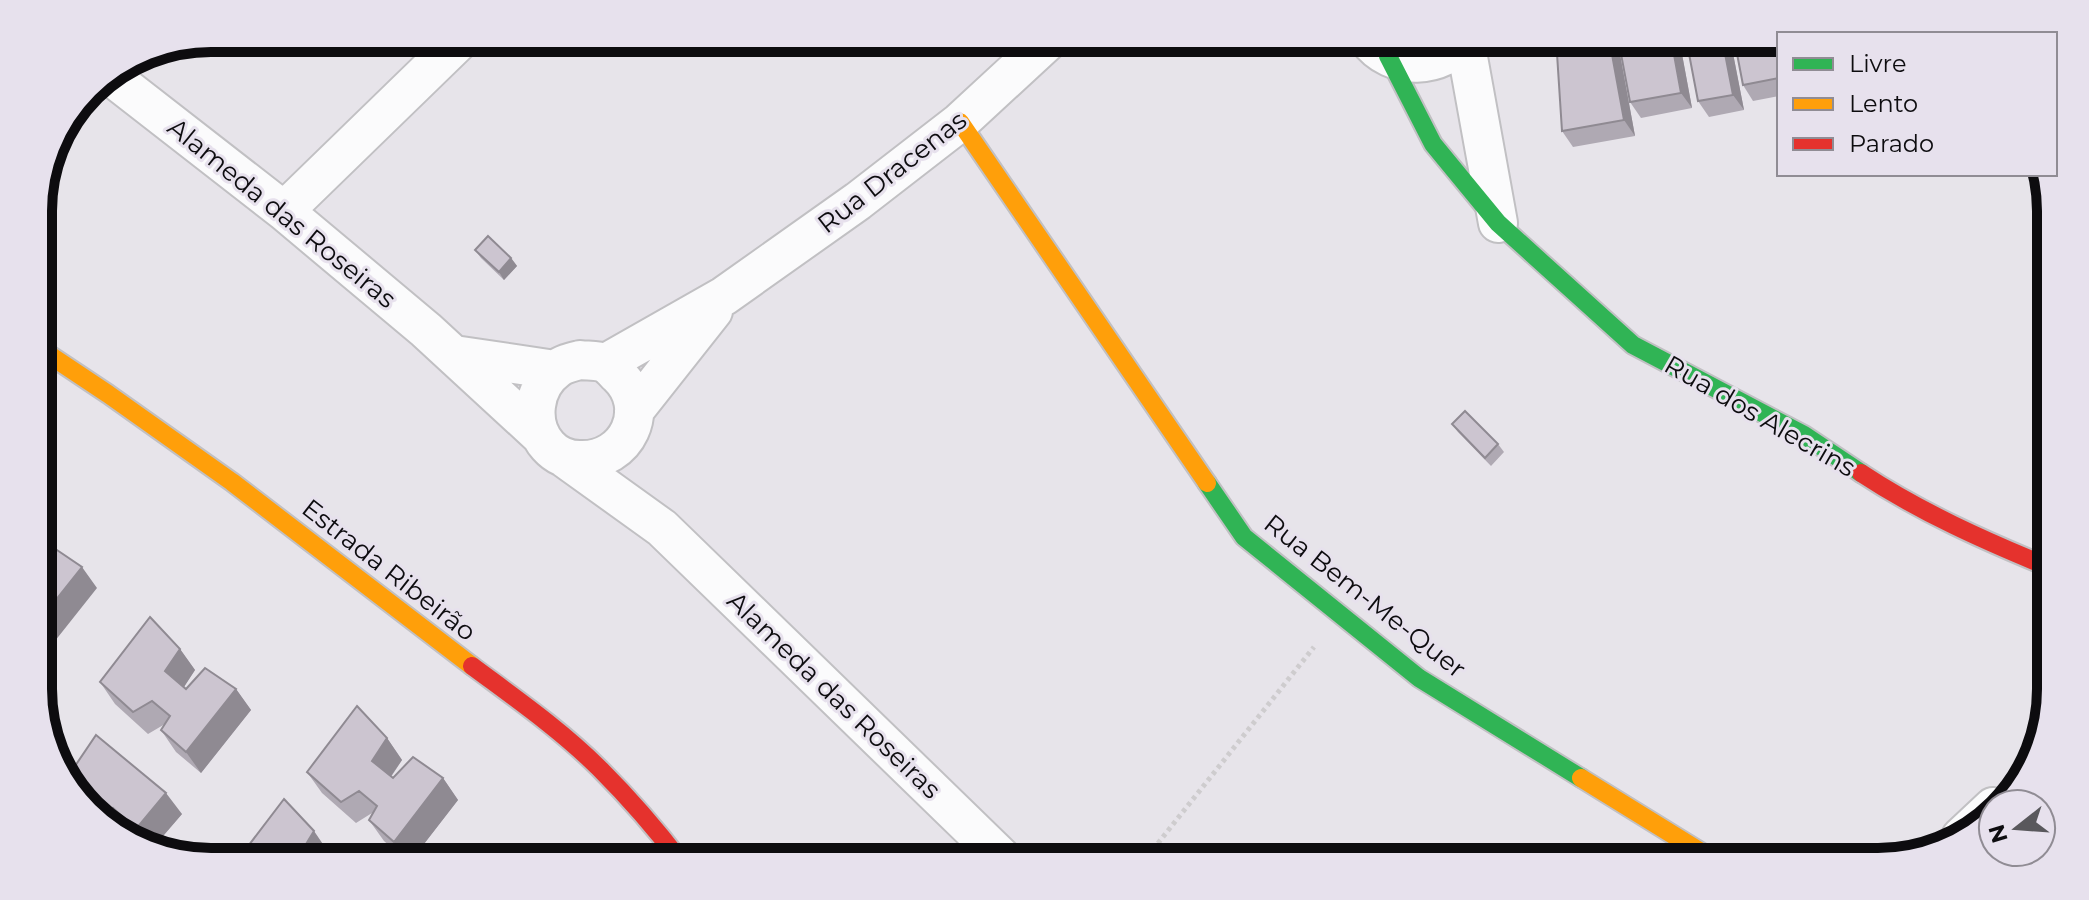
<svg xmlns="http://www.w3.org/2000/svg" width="2089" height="900" font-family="Montserrat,sans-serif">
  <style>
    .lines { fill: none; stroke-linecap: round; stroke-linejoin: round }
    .street-casing { stroke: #c1c0c3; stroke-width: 42 }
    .fast-casing { stroke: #c1c0c3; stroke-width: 22 }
    .slow-casing { stroke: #c1c0c3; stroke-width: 22 }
    .jam-casing { stroke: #c1c0c3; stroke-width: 22 }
    .path { stroke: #ceccce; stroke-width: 5; stroke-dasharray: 4 4; stroke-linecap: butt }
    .street { stroke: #fbfbfc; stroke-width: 38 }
    .fast { stroke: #30b455; stroke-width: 18 }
    .slow { stroke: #ff9f0a; stroke-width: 18 }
    .jam { stroke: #e5322d; stroke-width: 18 }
    .wall { fill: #afa9b3 }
    .shaded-wall { fill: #8f8a92 }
    .building { fill: #ccc5d0; stroke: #8f8a92; stroke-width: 2 }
    .labels { text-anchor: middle; stroke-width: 6; stroke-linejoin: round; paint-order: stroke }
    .street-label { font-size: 26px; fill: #0d0c0f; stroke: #e7e1ed }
    .rim { fill: none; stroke: #0d0c0f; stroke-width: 10 }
  </style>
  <rect width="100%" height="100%" fill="#e7e4ea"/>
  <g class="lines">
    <g class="street-casing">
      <path id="street" d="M1367,38C1392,73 1442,69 1467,38
        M1465,41L1498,223
        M108,74L284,211L426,330L540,435
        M284,211L462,38
        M454,355L555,370
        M580,360C587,361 597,360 604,363C609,365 614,371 618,375C653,408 627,462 580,460C567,460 556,455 548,446C528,424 533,386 557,369C563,364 572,362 580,360Z
        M606,363L724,296L858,201L960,122L1051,38
        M634,411L713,311
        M566,459L662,528L1006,862
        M1961,837L1993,807"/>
    </g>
    <g class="fast-casing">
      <path id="fast" d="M1388,56L1433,144L1498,223L1633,345L1804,435L1861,473
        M1207,483L1244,537L1419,678L1581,778"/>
    </g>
    <g class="slow-casing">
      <path id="slow" d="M960,122L1207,483
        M39,348L108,394L232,482L472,666
        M1581,778L1717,862"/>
    </g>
    <g class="jam-casing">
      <path id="jam" d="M1861,473C1920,512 1985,541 2051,568
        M472,666C515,698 561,730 599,768C628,797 656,829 681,862"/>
    </g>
    <path class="path" d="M1143,862L1314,647"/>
    <use href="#street" class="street"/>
    <use href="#fast" class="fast"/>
    <use href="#slow" class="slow"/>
    <use href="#jam" class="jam"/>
  </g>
  <path class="wall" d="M1556,38H1617L1635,136L1573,147L1562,131Z
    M1679,38L1692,108L1641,118L1630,102Z
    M1686,38H1730L1744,110L1709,117L1698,101Z
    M1779,38V96L1753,101L1743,85Z
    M475,250L511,258L517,266L504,280L481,258Z
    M1452,424L1498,444L1504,452L1491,466L1458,432Z
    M180,649L195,670L184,687L186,689H236L251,710L201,773L176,752L161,730L165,724L148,734L115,704L100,682Z
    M387,738L402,760L391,777L393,778H443L458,800L410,862H408L384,841L369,820L372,813L356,823L322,793L307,772Z
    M71,772L182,814L151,850L88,796Z"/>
  <path class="shaded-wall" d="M1609,38H1617L1635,136L1624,120Z
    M1671,38H1679L1692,108L1681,93Z
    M1722,38H1730L1744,110L1733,95Z
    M511,258L517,266L504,280L499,272Z
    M82,567L97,588L47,651L39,640V621Z
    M180,649L195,670L180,693L165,671Z
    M236,689L251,710L201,773L186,752Z
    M387,738L402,760L387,782L372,761Z
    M443,778L458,800L410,862H409L394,842Z
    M166,793L182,814L151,850L136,829Z
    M113,808L128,829L125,833L105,818Z
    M314,831L329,853L323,862H305L300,854Z"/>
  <path class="building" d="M1556,38H1609L1624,120L1562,131Z
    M1618,38H1671L1681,93L1630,102Z
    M1686,38H1722L1733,95L1698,101Z
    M1734,38H1779V78L1743,85Z
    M488,236L511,258L499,272L475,250Z
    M1465,411L1498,444L1485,458L1452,424Z
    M51,546L82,567L39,621V558Z
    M150,617L180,649L165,671L186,689L205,668L236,689L186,752L161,730L170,716L152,701L133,712L100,682Z
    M357,706L387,738L372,761L393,778L413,757L443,778L394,842L369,820L377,806L359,791L341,802L307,772Z
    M96,735L166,793L136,829L113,808L105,818L83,802L90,793L71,772Z
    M284,799L314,831L300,854L309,862H236Z
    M566,846L585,862H554Z
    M339,850L357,862H329Z"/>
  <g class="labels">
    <g class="street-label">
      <text transform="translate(892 172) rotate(-38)" y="9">Rua Dracenas</text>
      <text transform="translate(282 213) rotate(39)" y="9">Alameda das Roseiras</text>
      <text transform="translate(1760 416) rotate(30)" y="9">Rua dos Alecrins</text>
      <text transform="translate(389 570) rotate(38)" y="9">Estrada Ribeirão</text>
      <text transform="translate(1365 596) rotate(38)" y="9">Rua Bem-Me-Quer</text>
      <text transform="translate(834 695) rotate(44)" y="9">Alameda das Roseiras</text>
    </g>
  </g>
  <path d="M0 0H2089V900H0ZM211 52H1878A159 159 0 0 1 2037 211V689A159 159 0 0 1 1878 848H211A159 159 0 0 1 52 689V211A159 159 0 0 1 211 52Z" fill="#e7e1ed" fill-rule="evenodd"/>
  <path class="rim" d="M211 52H1878A159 159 0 0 1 2037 211V689A159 159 0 0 1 1878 848H211A159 159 0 0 1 52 689V211A159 159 0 0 1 211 52Z"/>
  <rect x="1777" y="32" width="280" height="144" fill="#e7e1ed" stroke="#908c94" stroke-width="2"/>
  <rect x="1793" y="58" width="40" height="12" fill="#30b455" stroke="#908c94" stroke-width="2"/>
  <text x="1849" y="72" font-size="24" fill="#0d0c0f">Livre</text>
  <rect x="1793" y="98" width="40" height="12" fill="#ff9f0a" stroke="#908c94" stroke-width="2"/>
  <text x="1849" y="112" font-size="24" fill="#0d0c0f">Lento</text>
  <rect x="1793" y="138" width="40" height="12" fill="#e5322d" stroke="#908c94" stroke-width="2"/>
  <text x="1849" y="152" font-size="24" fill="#0d0c0f">Parado</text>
  <g transform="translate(2017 828) rotate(253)"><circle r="38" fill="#e7e1ed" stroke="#908c94" stroke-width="2"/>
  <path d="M0-6L14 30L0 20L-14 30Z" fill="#59585c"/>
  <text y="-12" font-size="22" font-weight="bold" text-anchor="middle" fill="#0d0c0f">N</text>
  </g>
</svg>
